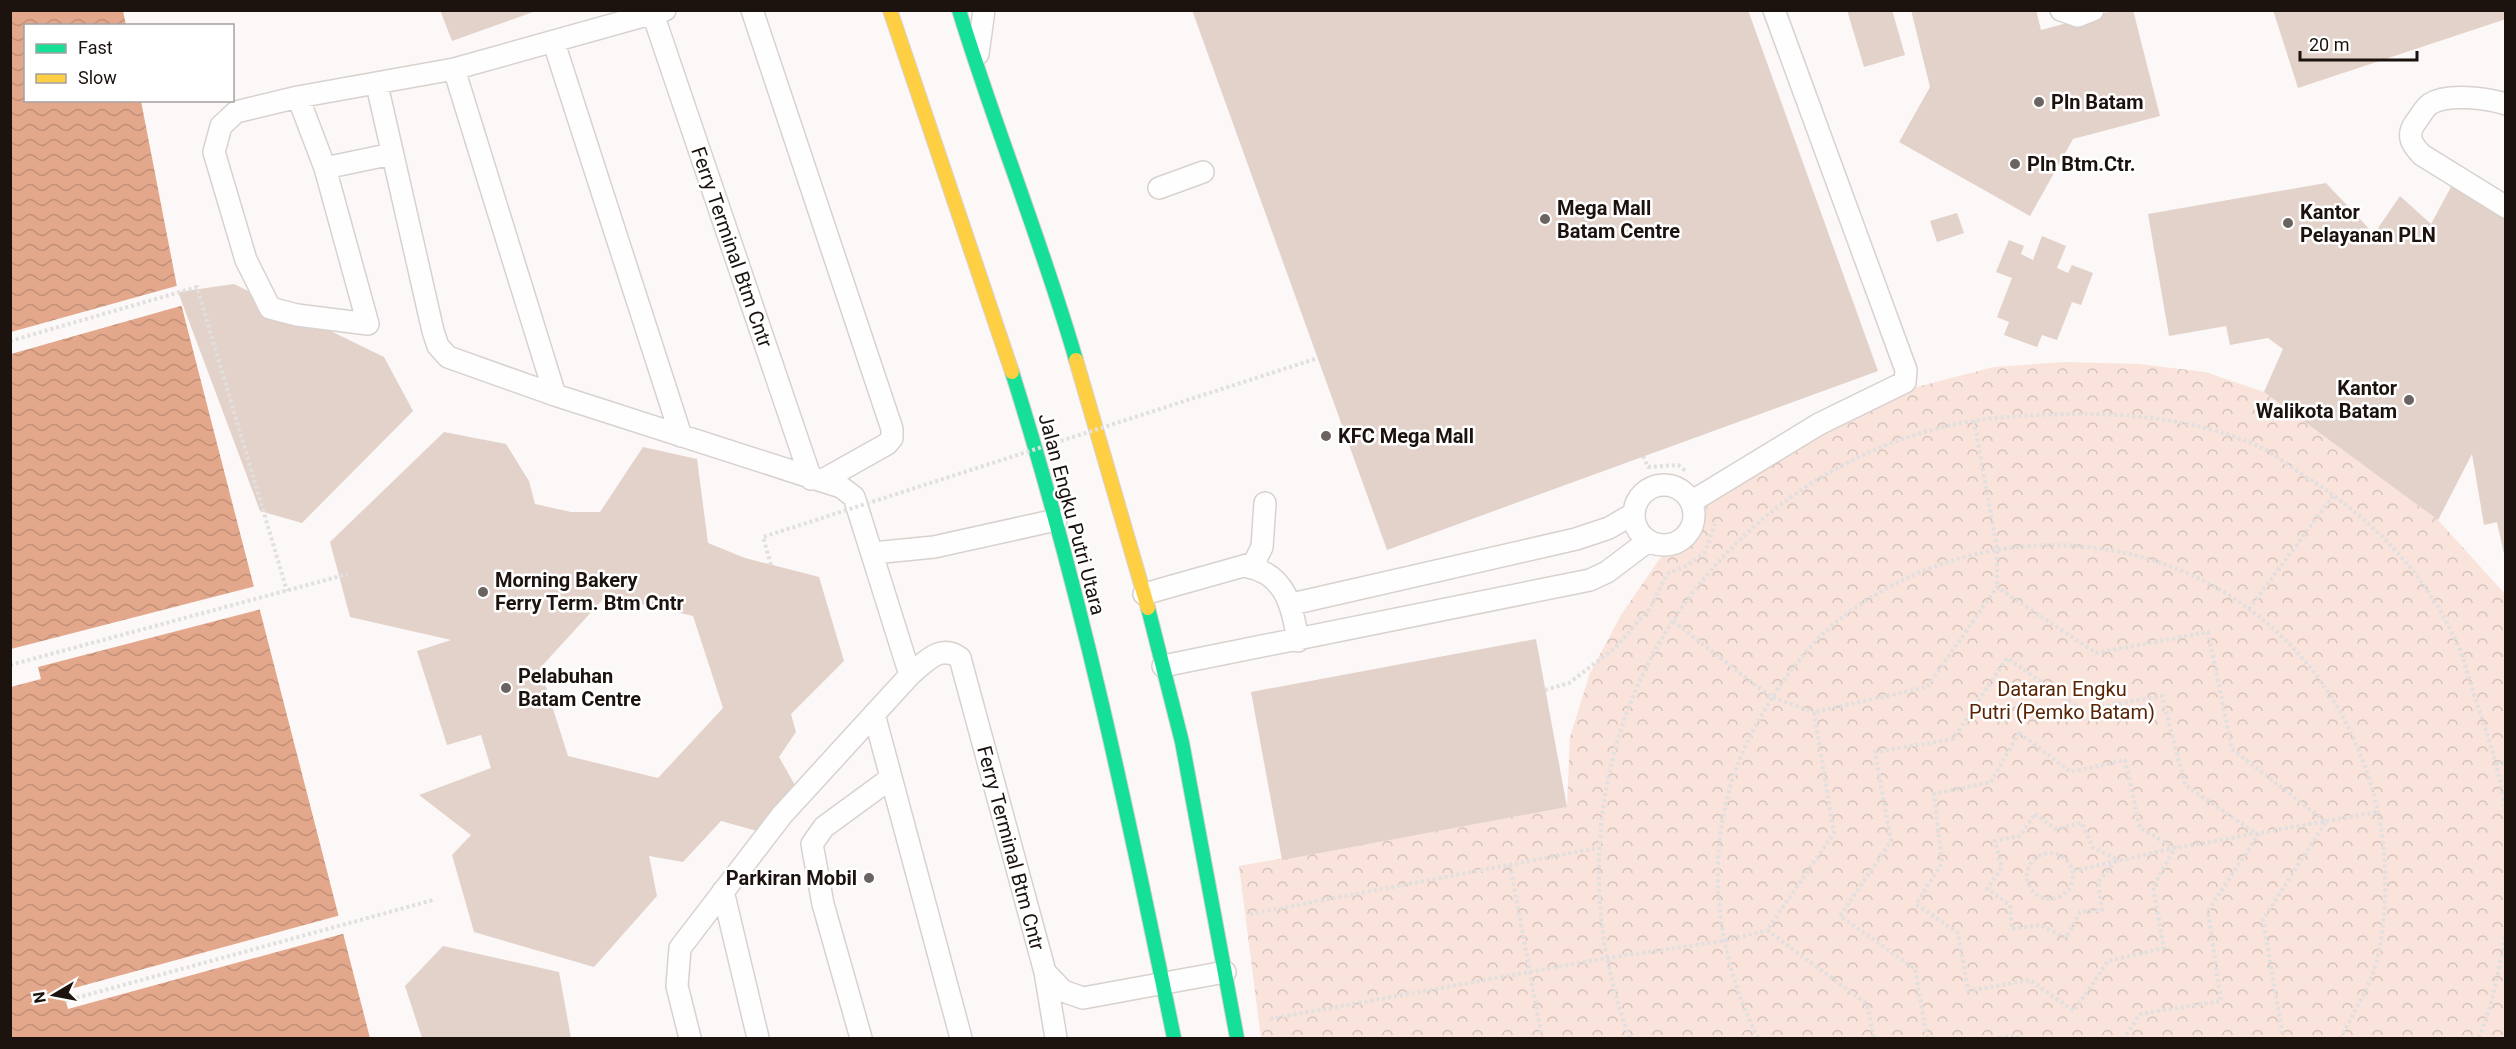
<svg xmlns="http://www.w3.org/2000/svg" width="2516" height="1049" font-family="Roboto,sans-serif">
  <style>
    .park { fill: url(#park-crowns) }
    .water { fill: url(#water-waves) }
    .pier { fill: #fbf8f7 }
    .building { fill: #e3d2c9; fill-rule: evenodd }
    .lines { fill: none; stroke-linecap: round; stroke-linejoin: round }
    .lane-casing { stroke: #d8d2cf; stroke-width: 24 }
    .fast-casing { stroke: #d8d2cf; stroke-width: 16 }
    .slow-casing { stroke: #d8d2cf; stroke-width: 16 }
    .path { stroke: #e1dfdf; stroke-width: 4; stroke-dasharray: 3 3; stroke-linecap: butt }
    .lane { stroke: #fefefe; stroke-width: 21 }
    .fast { stroke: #16e098; stroke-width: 14 }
    .slow { stroke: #ffcf43; stroke-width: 14 }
    .path-bridge { stroke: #e1dfdf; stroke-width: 4; stroke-dasharray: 3 3; stroke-linecap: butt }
    .poi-dot { fill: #6a6360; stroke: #fff; stroke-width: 2 }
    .labels { text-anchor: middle; stroke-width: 5; stroke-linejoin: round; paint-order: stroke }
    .poi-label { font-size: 20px; font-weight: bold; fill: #1c130f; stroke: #fff; text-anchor: start }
    .street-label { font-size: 20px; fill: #1c130f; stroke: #fff }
    .park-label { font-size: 20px; fill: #582405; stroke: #fff }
  </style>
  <defs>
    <pattern id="park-crowns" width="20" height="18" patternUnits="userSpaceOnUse" patternTransform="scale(1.5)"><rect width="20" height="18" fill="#f9e3da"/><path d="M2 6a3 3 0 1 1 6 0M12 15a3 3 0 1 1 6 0" fill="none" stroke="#d5c2ba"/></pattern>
    <pattern id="water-waves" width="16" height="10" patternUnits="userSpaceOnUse" patternTransform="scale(1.5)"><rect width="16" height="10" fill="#e3a88c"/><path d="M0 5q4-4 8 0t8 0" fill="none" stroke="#c29078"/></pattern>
  </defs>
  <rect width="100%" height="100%" fill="#fbf8f7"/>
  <path class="park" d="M2065,362L2139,364L2205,372L2264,392L2438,520L2505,594V1038H1261L1239,866L1567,807L1570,737L1590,673L1621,615L1658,561L1703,510L1750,468L1886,395L1994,367Z"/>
  <path class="water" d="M10,11H123L126,25L26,26V100L141,101L178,292L370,1038H11Z"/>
  <path class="pier" d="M180,285L184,305L11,354V332Z
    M256,586L262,609L38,667L41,679L11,687V649Z
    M341,915L346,933L68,1009L63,991Z"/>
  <path class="building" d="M440,10H536V11L452,41Z
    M1192,10H1748L1878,371L1387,550Z
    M1847,10H1892L1905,55L1864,67Z
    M1911,10H2036L2041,30L2116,10H2133L2160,116L2073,139L2030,216L1899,142L1930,87Z
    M2273,10H2506V19L2298,88Z
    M2326,183L2374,234L2400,196L2431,224L2451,187L2506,211V563L2497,522L2484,525L2472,454L2438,520L2264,392L2283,349L2268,338L2230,345L2226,326L2169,336L2148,214Z
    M1957,213L1964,233L1937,242L1930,221Z
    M2042,236L2066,246L2057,268L2068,273L2072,265L2093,273L2081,305L2072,302L2057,340L2042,335L2037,347L2004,335L2009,322L1997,317L2012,278L1996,272L2009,240L2024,246L2021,254L2033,260Z
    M234,284L384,357L413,411L302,523L260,511L178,292Z
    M444,432L506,444L529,481L535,504L571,512H600L643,447L697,459L708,543L745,558L819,577L844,661L791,714L796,732L779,757L796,787L757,831L721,821L683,862L649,856L657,896L594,967L474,932L452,855L471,835L419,795L491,768L481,735L447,745L417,651L451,640L350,617L330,542ZM606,596L693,616L723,708L658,778L568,756L540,668Z
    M1536,639L1567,807L1282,860L1251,692Z
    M443,946L559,972L571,1038H422L405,986Z"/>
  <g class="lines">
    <g class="lane-casing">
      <path id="lane" d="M752,10L892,429V438L887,444L821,481
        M2061,10L2078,16L2093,10
        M653,14L811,479
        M554,43L681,436
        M978,54L984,10
        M454,69L555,395
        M377,85L433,331L438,346L448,357L555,395L841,487L854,497L910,675L782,815L680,948L677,986L690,1038
        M298,97L325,168L368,324L297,315L270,308L246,260L214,152L221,126L236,112L298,97L454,69L665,10
        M2506,104C2487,98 2447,93 2430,104C2424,108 2420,117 2415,123C2406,136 2412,145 2422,155L2506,207
        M325,168L392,154
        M1159,188L1203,172
        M1634 515a30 30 0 1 1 60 0a30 30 0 1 1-60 0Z
        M1691,502L1819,424L1905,382L1906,370L1774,10
        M873,553L934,547L1056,520
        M1248,567C1286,574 1293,609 1298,641
        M1144,594L1254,563L1262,547L1265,503
        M1292,604L1576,539L1609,528L1633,514
        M1163,666L1590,580L1607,572L1648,541
        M910,675C925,662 941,643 960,658L1045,972L1056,1038
        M874,714L961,1038
        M723,891L758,1038
        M1045,972L1063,991L1083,998L1225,972
        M861,1038L823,904L812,844L824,827L891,778"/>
    </g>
    <g class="fast-casing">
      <path id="fast" d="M959,10C995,128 1042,242 1076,360
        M1012,372C1081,590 1128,814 1174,1038
        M1148,608L1182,742L1237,1038"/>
    </g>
    <g class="slow-casing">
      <path id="slow" d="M890,10L1012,372
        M1076,360L1148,608"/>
    </g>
    <path class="path" d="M10,341L197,287L287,591
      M1974,421L1997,548V587
      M1643,456L1648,467L1678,465L1686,471
      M2249,609L2335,493
      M1673,621L1771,697L1814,712
      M10,665L348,574
      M1545,690L1569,683L1615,648L1650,608L1667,574L1688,565L1705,552L1715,524
      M2019,733L2071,772L2125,760L2140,828L2175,848L2153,887L2164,948L2108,961L2074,1011L2030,980L1968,991L1958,933L1916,904L1942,863L1934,794L1991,782Z
      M2496,764L2506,762
      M2035,814L2056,829L2082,823L2093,848L2117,859L2098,882L2102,910L2080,912L2066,938L2040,925L2012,929L2010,905L1987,889L2002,867L1995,841L2020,836Z
      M2027 876a23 23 0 1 1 46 0a23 23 0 1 1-46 0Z
      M1510,865L1542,1038
      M2073,871L2175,848L2378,812
      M1250,914L1598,848
      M65,1001L433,900
      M1270,1019L1607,958L1723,941L1767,930
      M1630,1038C1594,944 1589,843 1616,746C1658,595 1782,468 1936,429C1979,417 2023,415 2068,414C2133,413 2200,420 2260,447C2276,455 2291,467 2306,477C2371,517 2425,573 2457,643C2465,659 2468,678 2474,695C2488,735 2501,774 2506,816
      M1758,1038C1710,942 1701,829 1753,731C1776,687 1807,643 1848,613C2030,480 2286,549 2364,764C2387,826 2391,891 2378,956C2372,984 2353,1013 2341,1038
      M1874,1038L1867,1004L1767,930L1834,833L1814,712L1927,687L1997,587L2096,653L2208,632L2232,749L2326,822L2263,919L2283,1038
      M1927,1038L1915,969L1840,916L1891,841L1875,752L1953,739L2007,658L2082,710L2162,696L2185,785L2258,835L2208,911L2221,1001L2140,1014L2124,1038
      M1999,1038L2015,1035L2019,1038
      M2479,1038L2492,1001L2506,933"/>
    <use href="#lane" class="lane"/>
    <use href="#fast" class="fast"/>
    <use href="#slow" class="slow"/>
    <path class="path-bridge" d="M771,565L763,537L1318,358"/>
  </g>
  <g class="poi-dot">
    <circle cx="2039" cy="102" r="6"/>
    <circle cx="2015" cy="164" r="6"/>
    <circle cx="1545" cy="219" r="6"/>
    <circle cx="2288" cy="223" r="6"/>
    <circle cx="2409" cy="400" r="6"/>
    <circle cx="1326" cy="436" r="6"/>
    <circle cx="483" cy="592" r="6"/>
    <circle cx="506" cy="688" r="6"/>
    <circle cx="869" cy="878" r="6"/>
  </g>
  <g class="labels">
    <g class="poi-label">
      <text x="2051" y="109">Pln Batam</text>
      <text x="2027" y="171">Pln Btm.Ctr.</text>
      <text x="1557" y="215">Mega Mall<tspan x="1557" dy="23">Batam Centre</tspan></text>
      <text x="2300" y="219">Kantor<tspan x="2300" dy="23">Pelayanan PLN</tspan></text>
      <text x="2397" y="395" text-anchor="end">Kantor<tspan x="2397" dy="23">Walikota Batam</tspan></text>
      <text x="1338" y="443">KFC Mega Mall</text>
      <text x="495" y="587">Morning Bakery<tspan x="495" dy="23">Ferry Term. Btm Cntr</tspan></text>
      <text x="518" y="683">Pelabuhan<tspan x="518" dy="23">Batam Centre</tspan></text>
      <text x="857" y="885" text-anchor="end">Parkiran Mobil</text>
    </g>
    <g class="street-label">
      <text transform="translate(732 247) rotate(71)" y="7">Ferry Terminal Btm Cntr</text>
      <text transform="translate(1072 514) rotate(75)" y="7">Jalan Engku Putri Utara</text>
      <text transform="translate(1011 848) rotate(75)" y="7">Ferry Terminal Btm Cntr</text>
    </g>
    <g class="park-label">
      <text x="2062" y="696">Dataran Engku<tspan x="2062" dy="23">Putri (Pemko Batam)</tspan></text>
    </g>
  </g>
  <rect width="2516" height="1049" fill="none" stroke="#1c130f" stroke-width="24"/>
  <rect x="24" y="24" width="210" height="78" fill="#ffffff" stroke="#a4a19f" stroke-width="1.5"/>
  <rect x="36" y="44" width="30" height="9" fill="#16e098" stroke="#a4a19f" stroke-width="1.5"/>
  <text x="78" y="54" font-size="18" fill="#1c130f">Fast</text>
  <rect x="36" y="74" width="30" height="9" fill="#ffcf43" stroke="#a4a19f" stroke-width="1.5"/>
  <text x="78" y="84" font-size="18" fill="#1c130f">Slow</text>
  <g transform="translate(54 995) rotate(260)" stroke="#ffffff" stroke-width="4.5" paint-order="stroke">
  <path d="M0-4.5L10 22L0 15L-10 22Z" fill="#1c130f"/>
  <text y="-9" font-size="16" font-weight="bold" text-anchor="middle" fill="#1c130f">N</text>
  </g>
  <path d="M2300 51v9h117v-9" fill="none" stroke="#1c130f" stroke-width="3"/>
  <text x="2309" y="51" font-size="18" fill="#1c130f" stroke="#ffffff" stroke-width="4.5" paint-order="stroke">20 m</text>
</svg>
